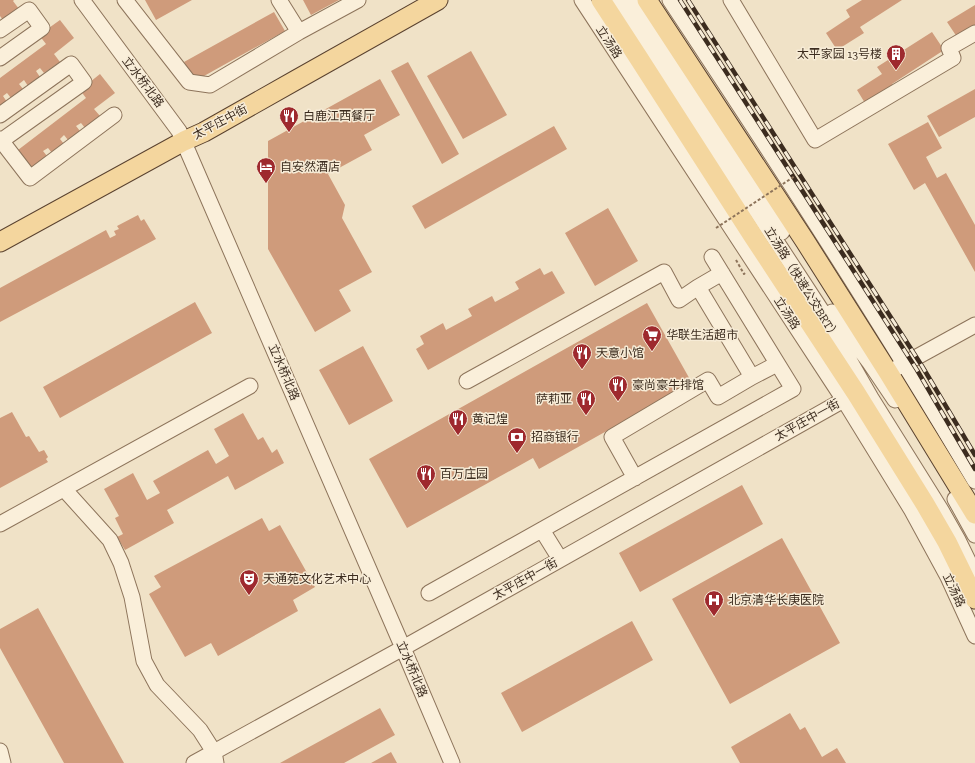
<svg xmlns="http://www.w3.org/2000/svg" width="975" height="763" font-family="'Zilla Slab','Noto Sans SC',serif">
  <style>
    .building { fill: #cf9b7b }
    .lines { fill: none; stroke-linecap: round; stroke-linejoin: round }
    .minor-casing { stroke: #8d745b; stroke-width: 17 }
    .major-casing { stroke: #5a422f; stroke-width: 21 }
    .path { stroke: #8d745b; stroke-width: 2; stroke-dasharray: 3 2; stroke-linecap: butt }
    .minor { stroke: #faefda; stroke-width: 15 }
    .major { stroke: #f4d69e; stroke-width: 19 }
    .rail-casing { stroke: #3c2c1f; stroke-width: 4.5 }
    .rail { stroke: #f7ecd7; stroke-width: 3; stroke-dasharray: 9; stroke-linecap: butt }
    .path-bridge { stroke: #8d745b; stroke-width: 2; stroke-dasharray: 3 2; stroke-linecap: butt }
    .labels { text-anchor: middle; stroke-width: 3; stroke-linejoin: round; paint-order: stroke }
    .street-label { font-size: 12px; fill: #3c2c1f; stroke: #f7ecd7 }
    .poi-label { font-size: 12px; fill: #3c2c1f; stroke: #f7ecd7; text-anchor: start }
  </style>
  <rect width="100%" height="100%" fill="#f0e2c7"/>
  <path class="building" d="M0,0H14L13,1L19,9L3,20L0,16Z
    M145,0H192L156,20Z
    M303,0H339L311,15Z
    M862,0H902L860,27L864,33L837,50L826,33L850,17L846,10Z
    M975,5V30L959,40L947,22Z
    M274,12L285,31L195,81L184,62Z
    M60,20L74,38L54,54L60,62L44,73L40,68L36,71L40,77L28,86L24,80L19,84L23,89L11,98L7,93L3,96L7,102L0,107V78L46,44L39,35Z
    M932,32L944,50L892,84L895,90L868,108L857,90L882,74L877,67Z
    M471,51L507,115L463,139L427,76Z
    M408,62L459,154L442,164L391,71Z
    M100,74L115,93L94,109L100,116L85,128L81,123L76,126L80,131L68,140L64,135L60,139L64,144L52,153L48,148L43,151L47,156L32,168L18,150L86,98L80,90Z
    M380,79L400,115L364,135L372,150L328,174L345,205L342,218L372,272L339,290L351,311L315,332L268,249V141Z
    M975,89V117L939,137L927,116Z
    M928,122L942,148L926,157L937,178L946,173L975,225V272L925,183L914,190L888,144Z
    M554,126L567,149L425,229L412,206Z
    M608,208L638,261L595,286L565,233Z
    M138,215L141,221L144,219L156,239L0,322V288L106,230L110,238L116,235L114,231L119,229L117,226Z
    M540,268L544,275L552,271L565,293L428,370L416,349L424,344L420,336L443,323L446,330L472,316L468,309L492,296L495,302L519,289L515,282Z
    M195,302L212,333L60,418L43,387Z
    M647,303L692,383L539,469L533,458L407,528L369,459Z
    M363,346L393,401L349,425L319,370Z
    M12,412L26,437L29,436L39,452L44,450L48,457L46,459L48,462L0,488V418Z
    M243,413L258,440L263,437L272,453L277,449L284,463L235,490L228,476L167,510L174,523L125,550L117,537L123,534L115,518L119,516L104,489L133,473L147,500L160,493L153,481L208,450L216,464L229,456L214,429Z
    M742,485L763,524L640,592L619,553Z
    M262,518L269,531L280,525L315,587L293,600L298,611L218,656L211,643L185,657L149,594L161,587L154,576Z
    M782,538L840,643L730,704L672,599Z
    M38,608L124,763H64L0,648V629Z
    M632,621L653,660L522,732L501,693Z
    M380,708L395,735L344,763H280Z
    M790,713L800,730L805,727L822,757L837,748L846,763H740L731,747Z
    M391,752L397,763H371Z"/>
  <g class="lines">
    <g class="minor-casing">
      <path id="minor" d="M82,0L179,131L403,648L452,763
        M125,0L189,82L210,85L299,32L358,0
        M279,0L299,32
        M582,0L844,400L911,509L948,577L975,636
        M617,0L737,184L757,212L827,319L851,363L871,398L941,510L958,540L975,575
        M632,0L767,207L782,232
        M670,0C775,158 878,317 975,481
        M731,0L815,140L953,58L949,48L975,33
        M0,30L29,10L42,28L0,58
        M0,115L71,64L84,82L1,141
        M0,139L30,178L114,115
        M832,312L870,363L895,400
        M895,369L975,325
        M752,377L777,364
        M467,381L664,272L679,300L698,287
        M635,478L612,437L708,380L718,397L752,377L698,287L722,273
        M64,489L110,540L121,563L132,597L144,661L157,685L200,730L214,752L216,763
        M955,499L975,535
        M0,524L250,386
        M542,530L560,559
        M429,593L793,389L712,257
        M0,751L3,763
        M194,763L403,648L856,393"/>
    </g>
    <g class="major-casing">
      <path id="major" d="M601,0L638,57L753,236L856,393L925,504L947,542L975,599
        M647,0L805,241L888,372L975,514
        M0,242L184,141L204,132L296,80L438,0"/>
    </g>
    <path class="path" d="M736,260L744,274L745,273"/>
    <use href="#minor" class="minor"/>
    <use href="#major" class="major"/>
    <g class="rail-casing">
      <path id="rail" d="M680,0L917,370L975,469
        M688,0L922,366L975,455"/>
    </g>
    <use href="#rail" class="rail"/>
    <path class="path-bridge" d="M716,228L795,176"/>
  </g>
  <defs>
    <g id="building-pin" transform="scale(1)"><path d="M0 17L-7.5 6A9.5 9.5 0 1 1 7.5 6Z" fill="#9e292e" stroke="#f7ecd7"/><path d="M-4-6H4V6H1V3H-1V6H-4ZM-2.5-4.3h1.7v1.8h-1.7ZM.8-4.3h1.7v1.8H.8ZM-2.5-1h1.7V.8h-1.7ZM.8-1h1.7V.8H.8Z" fill="#fff"/></g>
    <g id="restaurant-pin" transform="scale(1)"><path d="M0 17L-7.5 6A9.5 9.5 0 1 1 7.5 6Z" fill="#9e292e" stroke="#f7ecd7"/><path d="M-5-6h1v4h1v-4h1v4h1v-4h1v5L-1.5 .5V6h-2V.5L-5-1ZM5-6V6H3V1.5H1.5Q1.5-4 5-6Z" fill="#fff"/></g>
    <g id="hotel-pin" transform="scale(1)"><path d="M0 17L-7.5 6A9.5 9.5 0 1 1 7.5 6Z" fill="#9e292e" stroke="#f7ecd7"/><path d="M-6-4.5h1.5V1H6V5H4.5V3h-9V5H-6ZM-4 0a1.8 1.8 0 1 1 3.6 0ZM.5 0V-2.5h3Q6-2.5 6 0Z" fill="#fff"/></g>
    <g id="supermarket-pin" transform="scale(1)"><path d="M0 17L-7.5 6A9.5 9.5 0 1 1 7.5 6Z" fill="#9e292e" stroke="#f7ecd7"/><path d="M-6-5.5h2.5l.6 2H6L4.5 2H-2.5L-4.4-4H-6ZM-1.5 3.2a1.3 1.3 0 1 0 .1 0ZM3 3.2a1.3 1.3 0 1 0 .1 0Z" fill="#fff"/></g>
    <g id="bank-pin" transform="scale(1)"><path d="M0 17L-7.5 6A9.5 9.5 0 1 1 7.5 6Z" fill="#9e292e" stroke="#f7ecd7"/><path d="M-6-4H6V4H-6ZM0-2.3a2.3 2.3 0 1 0 0 4.6a2.3 2.3 0 1 0 0-4.6Z" fill="#fff"/></g>
    <g id="theatre-pin" transform="scale(1)"><path d="M0 17L-7.5 6A9.5 9.5 0 1 1 7.5 6Z" fill="#9e292e" stroke="#f7ecd7"/><path d="M-5-5.5Q0-4 5-5.5V0Q5 5 0 6Q-5 5-5 0ZM-3.3-2.5H-1v1.5H-3.3ZM1-2.5H3.3v1.5H1ZM-2.8 1Q0 5.5 2.8 1Z" fill="#fff"/></g>
    <g id="hospital-pin" transform="scale(1)"><path d="M0 17L-7.5 6A9.5 9.5 0 1 1 7.5 6Z" fill="#9e292e" stroke="#f7ecd7"/><path d="M-5-5h3v3.5h4V-5h3V5h-3V1.5h-4V5h-3Z" fill="#fff"/></g>
  </defs>
  <g fill-rule="evenodd">
    <use href="#building-pin" x="896" y="54"/>
    <use href="#restaurant-pin" x="289" y="116"/>
    <use href="#hotel-pin" x="266" y="167"/>
    <use href="#supermarket-pin" x="652" y="335"/>
    <use href="#restaurant-pin" x="582" y="353"/>
    <use href="#restaurant-pin" x="618" y="385"/>
    <use href="#restaurant-pin" x="586" y="399"/>
    <use href="#restaurant-pin" x="458" y="419"/>
    <use href="#bank-pin" x="517" y="437"/>
    <use href="#restaurant-pin" x="426" y="474"/>
    <use href="#theatre-pin" x="249" y="579"/>
    <use href="#hospital-pin" x="714" y="600"/>
  </g>
  <g class="labels">
    <g class="street-label">
      <text transform="translate(609 42) rotate(57)" y="4">立汤路</text>
      <text transform="translate(143 82) rotate(53)" y="4">立水桥北路</text>
      <text transform="translate(220 122) rotate(-28)" y="4">太平庄中街</text>
      <text transform="translate(802 283) rotate(58)" y="4">立汤路（快速公交BRT）</text>
      <text transform="translate(787 313) rotate(57)" y="4">立汤路</text>
      <text transform="translate(284 372) rotate(67)" y="4">立水桥北路</text>
      <text transform="translate(807 420) rotate(-29)" y="4">太平庄中一街</text>
      <text transform="translate(525 579) rotate(-29)" y="4">太平庄中一街</text>
      <text transform="translate(954 590) rotate(65)" y="4">立汤路</text>
      <text transform="translate(412 669) rotate(67)" y="4">立水桥北路</text>
    </g>
    <g class="poi-label">
      <text x="882" y="58" text-anchor="end">太平家园 13号楼</text>
      <text x="303" y="120">白鹿江西餐厅</text>
      <text x="280" y="171">自安然酒店</text>
      <text x="666" y="339">华联生活超市</text>
      <text x="596" y="357">天意小馆</text>
      <text x="632" y="389">豪尚豪牛排馆</text>
      <text x="572" y="403" text-anchor="end">萨莉亚</text>
      <text x="472" y="423">黄记煌</text>
      <text x="531" y="441">招商银行</text>
      <text x="440" y="478">百万庄园</text>
      <text x="263" y="583">天通苑文化艺术中心</text>
      <text x="728" y="604">北京清华长庚医院</text>
    </g>
  </g>
</svg>
